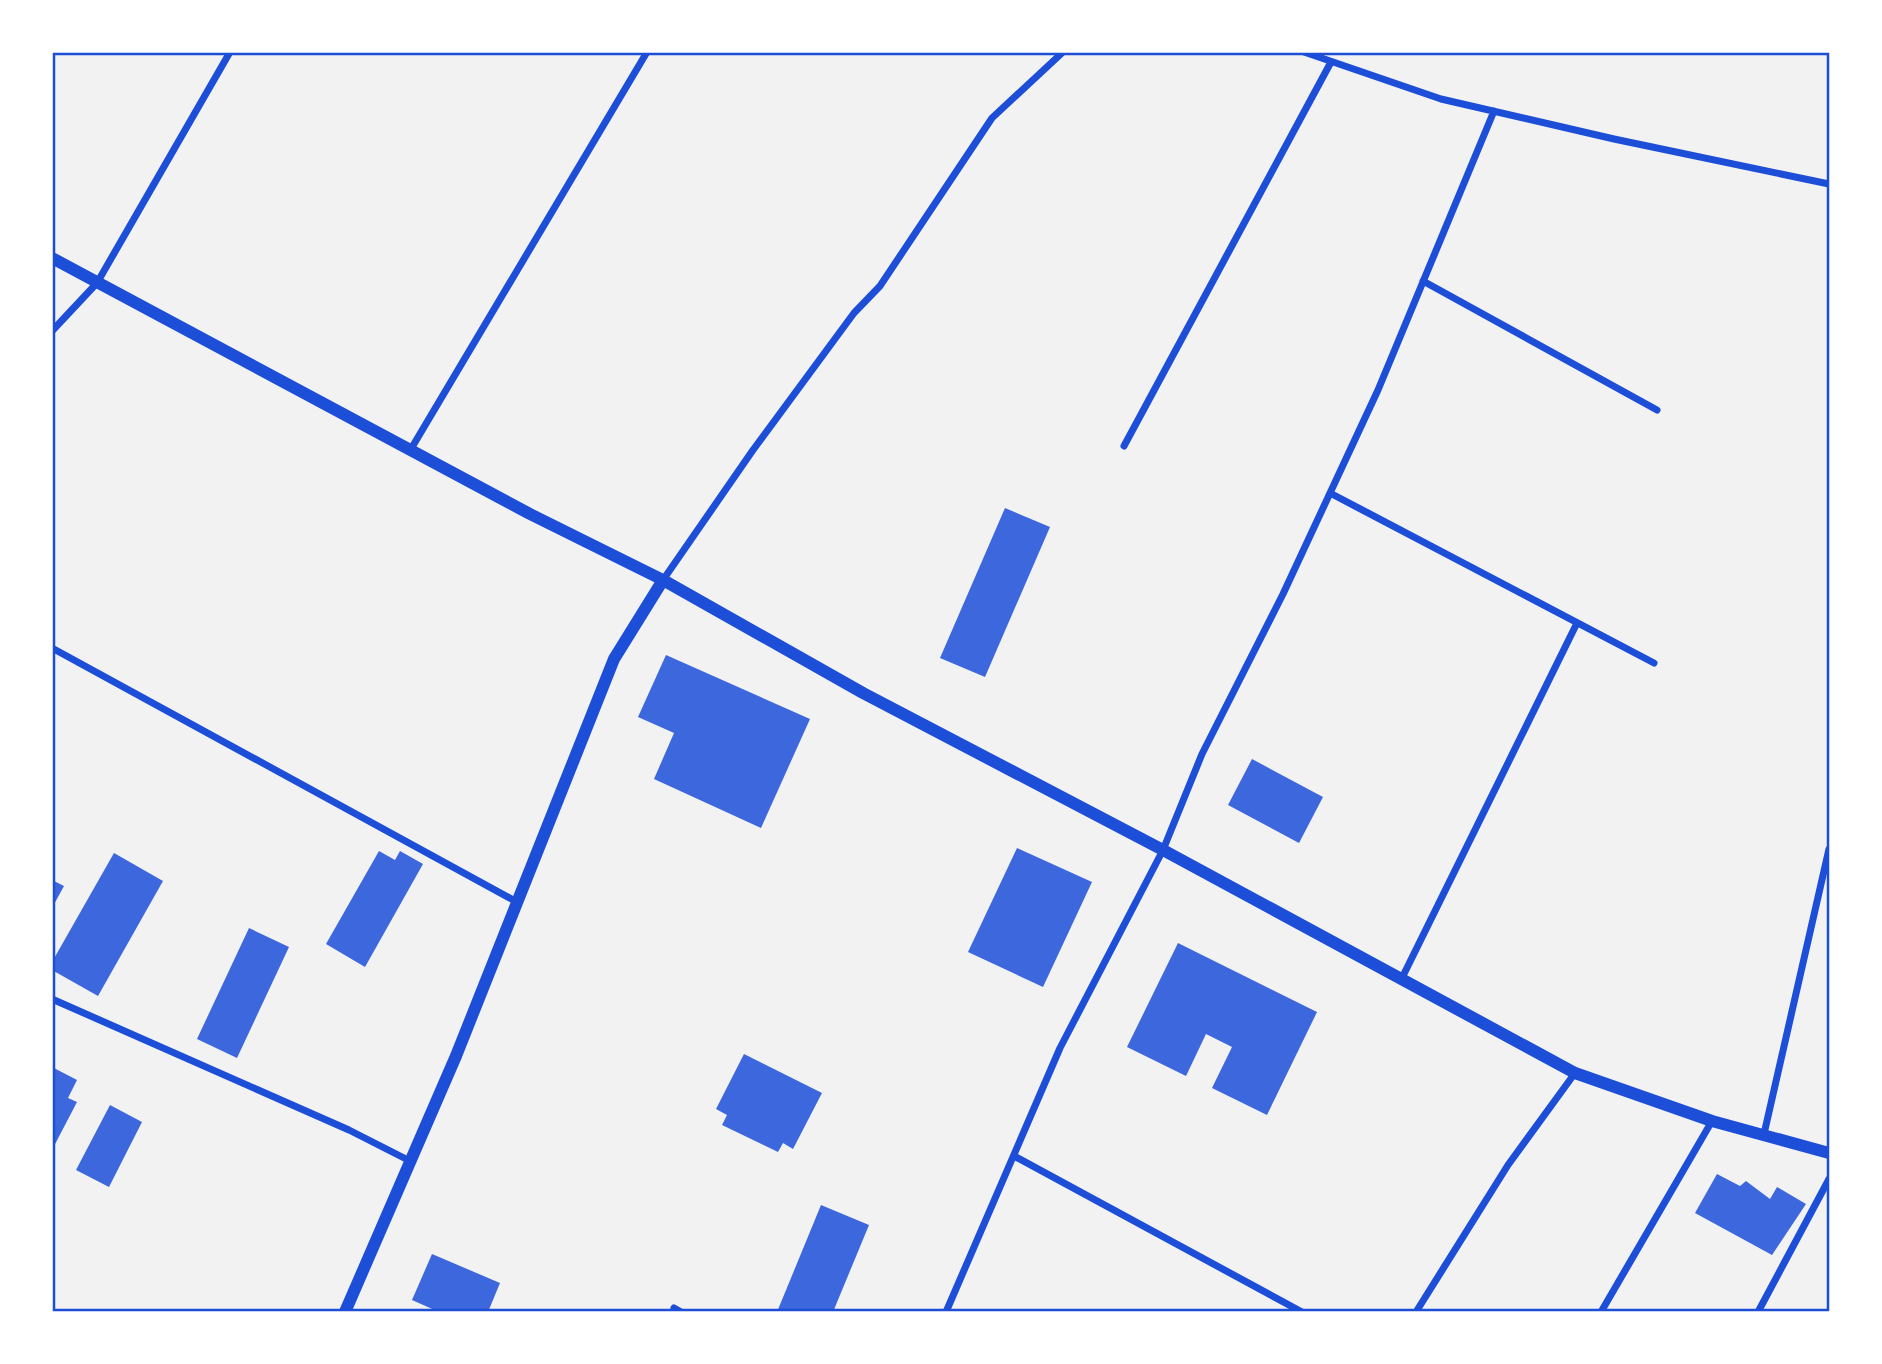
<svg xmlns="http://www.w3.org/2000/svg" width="1882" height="1364" font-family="Arial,sans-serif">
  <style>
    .building { fill: #3d67dc }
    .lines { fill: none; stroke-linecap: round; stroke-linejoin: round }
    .minor { stroke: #1d4ed8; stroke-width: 7 }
    .tertiary { stroke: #1d4ed8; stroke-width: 12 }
    .neatline { fill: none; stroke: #1d4ed8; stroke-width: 2.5 }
  </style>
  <rect width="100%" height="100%" fill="#f2f2f2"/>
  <path class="building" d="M1005,508L1050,527L985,677L940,658Z
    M666,655L810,719L761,828L654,779L674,733L638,717Z
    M1252,759L1323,797L1299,843L1228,805Z
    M1017,848L1092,882L1043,987L968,952Z
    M379,851L395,860L400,851L423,864L365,967L326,944Z
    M114,853L163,881L98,996L52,970V962Z
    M52,880L64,886L52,908Z
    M249,928L289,947L237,1058L197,1039Z
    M1178,943L1317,1012L1267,1115L1212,1088L1232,1047L1206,1034L1186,1076L1127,1047Z
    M744,1054L822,1093L793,1149L783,1143L778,1152L722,1125L727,1115L716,1109Z
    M52,1067L77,1080L68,1098L77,1102L52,1150Z
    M110,1105L142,1122L109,1187L76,1170Z
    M1717,1174L1740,1186L1746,1181L1770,1199L1777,1187L1806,1204L1772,1255L1695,1213Z
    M821,1205L869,1225L833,1312H777Z
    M432,1254L500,1283L488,1312H439L412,1300Z"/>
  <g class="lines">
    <path class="minor" d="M1304,52L1441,99L1614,139L1829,184
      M1423,281L1657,410
      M52,331L97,283L230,52
      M1124,446L1331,62
      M411,449L647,52
      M1330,493L1654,663
      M663,580L753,450L854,313L880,286L992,118L1063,52
      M52,648L517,902
      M1401,980L1577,623
      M52,999L349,1130L410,1161
      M1764,1134L1829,849
      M1014,1156L1302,1312
      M674,1308L681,1312
      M946,1312L1060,1048L1163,850L1202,754L1283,594L1378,390L1494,111
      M1416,1312L1508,1165L1575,1073
      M1601,1312L1712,1121
      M1758,1312L1829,1179"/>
    <path class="tertiary" d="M52,258L530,514L663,580L614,659L456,1056L345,1312
      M663,580L863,693L1163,850L1575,1073L1712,1121L1829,1153"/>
  </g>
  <rect width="1882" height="1364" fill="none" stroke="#ffffff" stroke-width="108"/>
  <rect x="54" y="54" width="1774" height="1256" class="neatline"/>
</svg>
